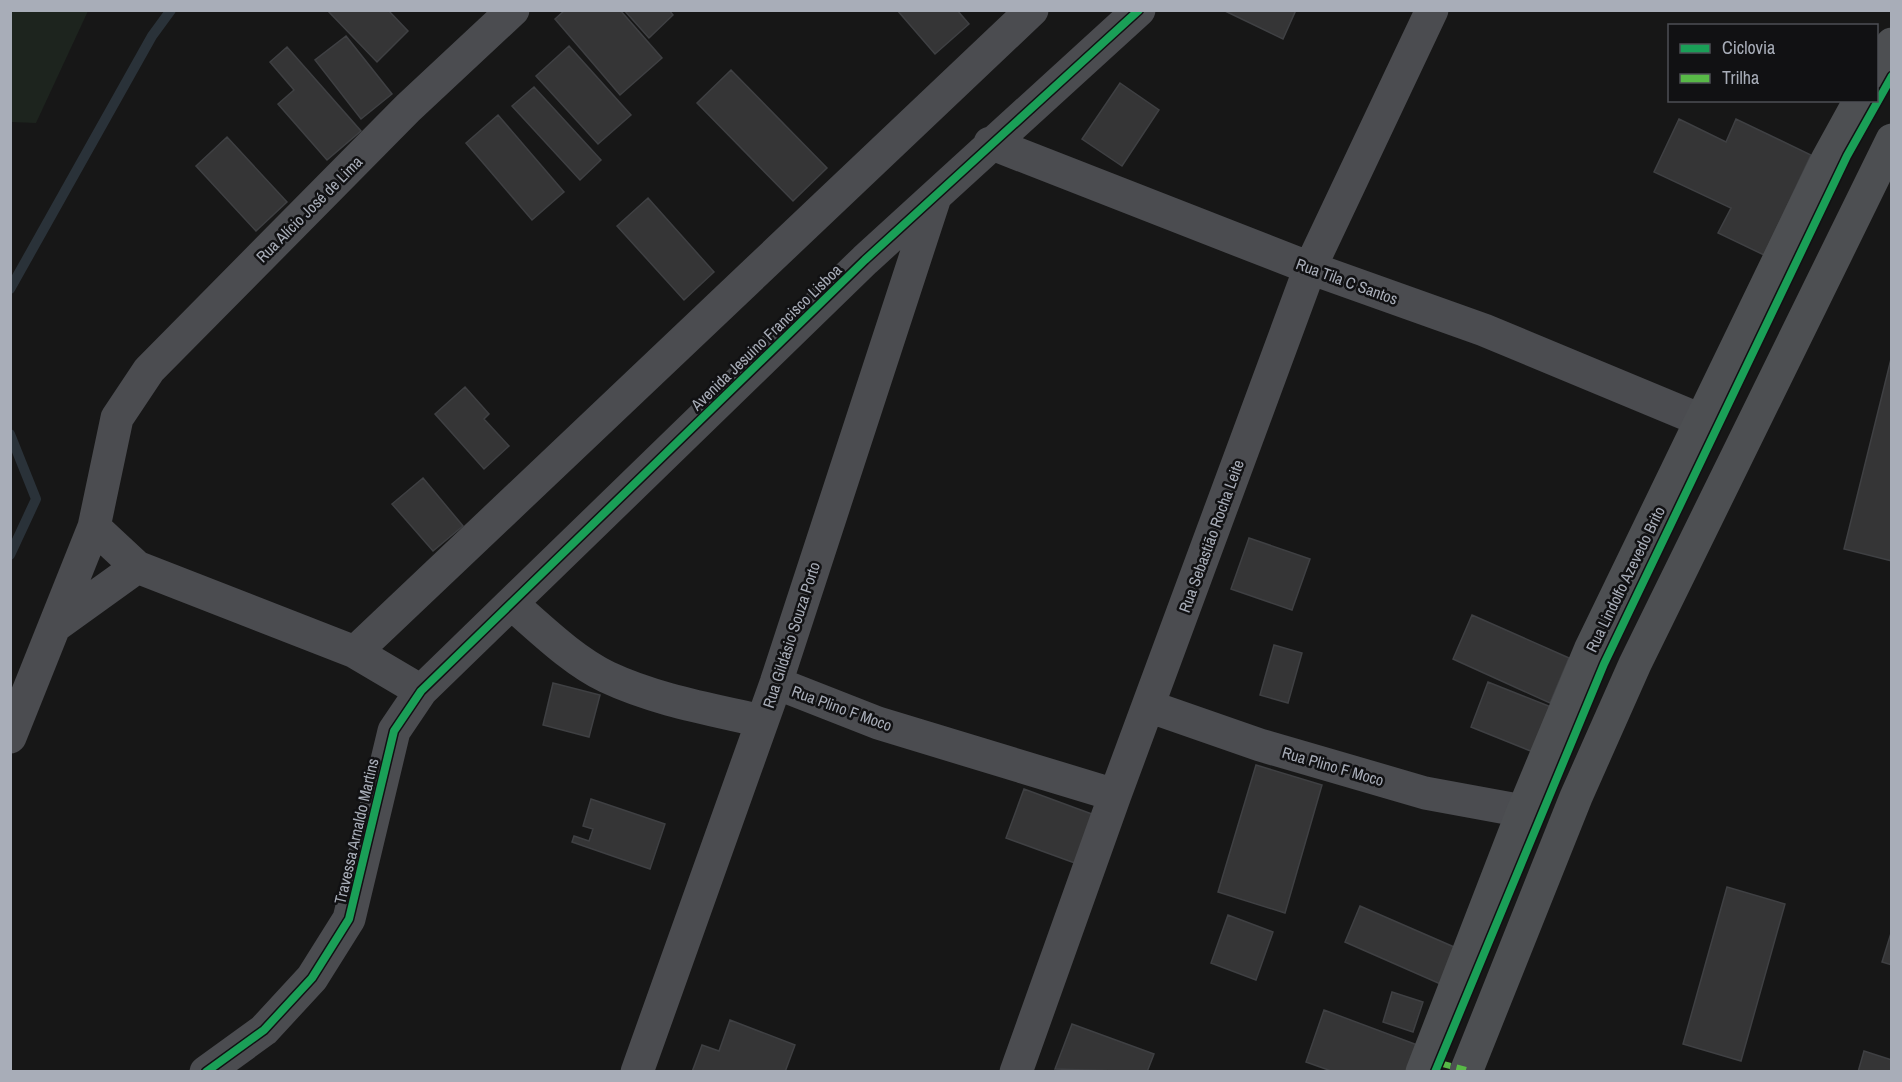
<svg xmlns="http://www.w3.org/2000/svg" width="1902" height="1082" font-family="'Archivo Narrow',sans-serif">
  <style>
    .green { fill: #1d241e }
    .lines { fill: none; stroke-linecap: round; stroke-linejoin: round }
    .stream { stroke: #2a3239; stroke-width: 10 }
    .building { fill: #353536; stroke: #3f4043; stroke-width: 1.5 }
    .minor { stroke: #4b4c50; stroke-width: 33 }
    .primary { stroke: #4d4f52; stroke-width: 33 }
    .quiet { stroke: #58b947; stroke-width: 6; stroke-dasharray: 12 6; stroke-linecap: butt }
    .cycleway-casing { stroke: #111113; stroke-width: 11 }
    .cycleway { stroke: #1a9f57; stroke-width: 8 }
    .labels { text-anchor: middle; stroke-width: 5; stroke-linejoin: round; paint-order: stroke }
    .street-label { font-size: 16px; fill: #a8adb8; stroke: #111113 }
  </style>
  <rect width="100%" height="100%" fill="#171717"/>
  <path class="green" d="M11,10L88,11L36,123L11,122Z"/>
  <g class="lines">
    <path class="stream" d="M10,289L152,36L171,10
      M10,434L36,499L10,555"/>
  </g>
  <path class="building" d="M327,10H388L408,31L377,62Z
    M565,10H620L662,58L620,95L555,19Z
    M624,10H669L673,15L649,38Z
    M897,10H957L969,24L935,54Z
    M1223,10H1296L1283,39Z
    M346,36L392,94L361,119L315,60Z
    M569,46L631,115L598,144L536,76Z
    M287,47L361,131L327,160L278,104L294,90L270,62Z
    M731,70L827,168L793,201L697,103Z
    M1120,83L1159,110L1122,166L1082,139Z
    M534,87L601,160L580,180L512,106Z
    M498,115L564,192L532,220L466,143Z
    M1679,119L1726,142L1736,119L1811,155L1764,255L1718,233L1731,208L1654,172Z
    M227,137L287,202L256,231L196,166Z
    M648,198L714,272L684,300L617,226Z
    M1892,355V561L1844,549Z
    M465,387L489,414L484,419L509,446L484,469L435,414Z
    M423,478L463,526L433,551L392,504Z
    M1249,538L1310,559L1292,610L1231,589Z
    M1472,615L1569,658L1550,703L1453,659Z
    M1274,645L1302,653L1288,703L1260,695Z
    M1488,682L1551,707L1533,752L1471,727Z
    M553,683L600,695L589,737L543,725Z
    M1256,765L1322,785L1285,913L1218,892Z
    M1024,789L1100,817L1083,866L1006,838Z
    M591,799L665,824L650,869L572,842L574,836L589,841L593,829L583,826Z
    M1727,887L1785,904L1741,1061L1683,1044Z
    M1360,906L1461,950L1445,986L1345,942Z
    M1228,915L1273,932L1256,980L1211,963Z
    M1892,930V965L1882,962Z
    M1392,992L1423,1002L1413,1032L1383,1022Z
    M1324,1010L1420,1046L1411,1072H1334L1306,1062Z
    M730,1020L795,1045L785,1072H692L702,1045L719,1051Z
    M1072,1024L1154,1054L1147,1072L1055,1069Z
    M1864,1051L1892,1060V1072H1858Z"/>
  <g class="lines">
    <path class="minor" d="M990,143L1310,268L1484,330L1703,421
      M94,527L137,567
      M512,604C541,629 572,660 607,677C656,700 710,709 762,721
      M55,626L137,567L355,652L421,691
      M355,652L1032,10
      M776,683L878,723L1115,795
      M1148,706L1260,745L1425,793L1523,811
      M10,737L94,527L117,418L149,370L408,108L513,10
      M206,1072L264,1030L312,978L349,919L394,731L421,691L865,260L1139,10
      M637,1072L776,683L935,197
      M1016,1072L1115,795L1310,268L1432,10"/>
    <path class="primary" d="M1876,71L1892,44
      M1422,1072L1523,811L1590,650L1827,160L1860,100
      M1466,1072L1576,797L1635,664L1892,140"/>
    <path class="quiet" d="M1439,1063L1466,1070"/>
    <g class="cycleway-casing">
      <path id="cycleway" d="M206,1072L264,1030L312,978L349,919L394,731L421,691L865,260L1139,10
        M1435,1072L1604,664L1847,156L1892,76"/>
    </g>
    <use href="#cycleway" class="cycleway"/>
  </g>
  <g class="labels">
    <g class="street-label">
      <text transform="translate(309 209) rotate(-45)" y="6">Rua Alício José de Lima</text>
      <text transform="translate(1347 281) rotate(20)" y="6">Rua Tila C Santos</text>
      <text transform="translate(766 337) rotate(-44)" y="6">Avenida Jesuino Francisco Lisboa</text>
      <text transform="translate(1211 536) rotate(-70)" y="6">Rua Sebastião Rocha Leite</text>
      <text transform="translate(1625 579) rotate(-64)" y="6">Rua Lindolfo Azevedo Brito</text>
      <text transform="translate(791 635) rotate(-72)" y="6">Rua Gildásio Souza Porto</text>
      <text transform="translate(842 708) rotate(20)" y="6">Rua Plino F Moco</text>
      <text transform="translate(1333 766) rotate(16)" y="6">Rua Plino F Moco</text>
      <text transform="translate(356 831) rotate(-77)" y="6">Travessa Arnaldo Martins</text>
    </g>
  </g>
  <rect width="1902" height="1082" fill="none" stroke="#a8adb8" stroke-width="24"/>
  <rect x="1668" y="24" width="210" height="78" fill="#111113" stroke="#4d4f55" stroke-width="1.5"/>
  <rect x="1680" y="44" width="30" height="9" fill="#1a9f57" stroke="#4d4f55" stroke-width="1.5"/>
  <text x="1722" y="54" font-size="18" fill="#a8adb8">Ciclovia</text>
  <rect x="1680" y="74" width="30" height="9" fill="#58b947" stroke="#4d4f55" stroke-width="1.5"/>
  <text x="1722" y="84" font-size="18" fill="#a8adb8">Trilha</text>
</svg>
